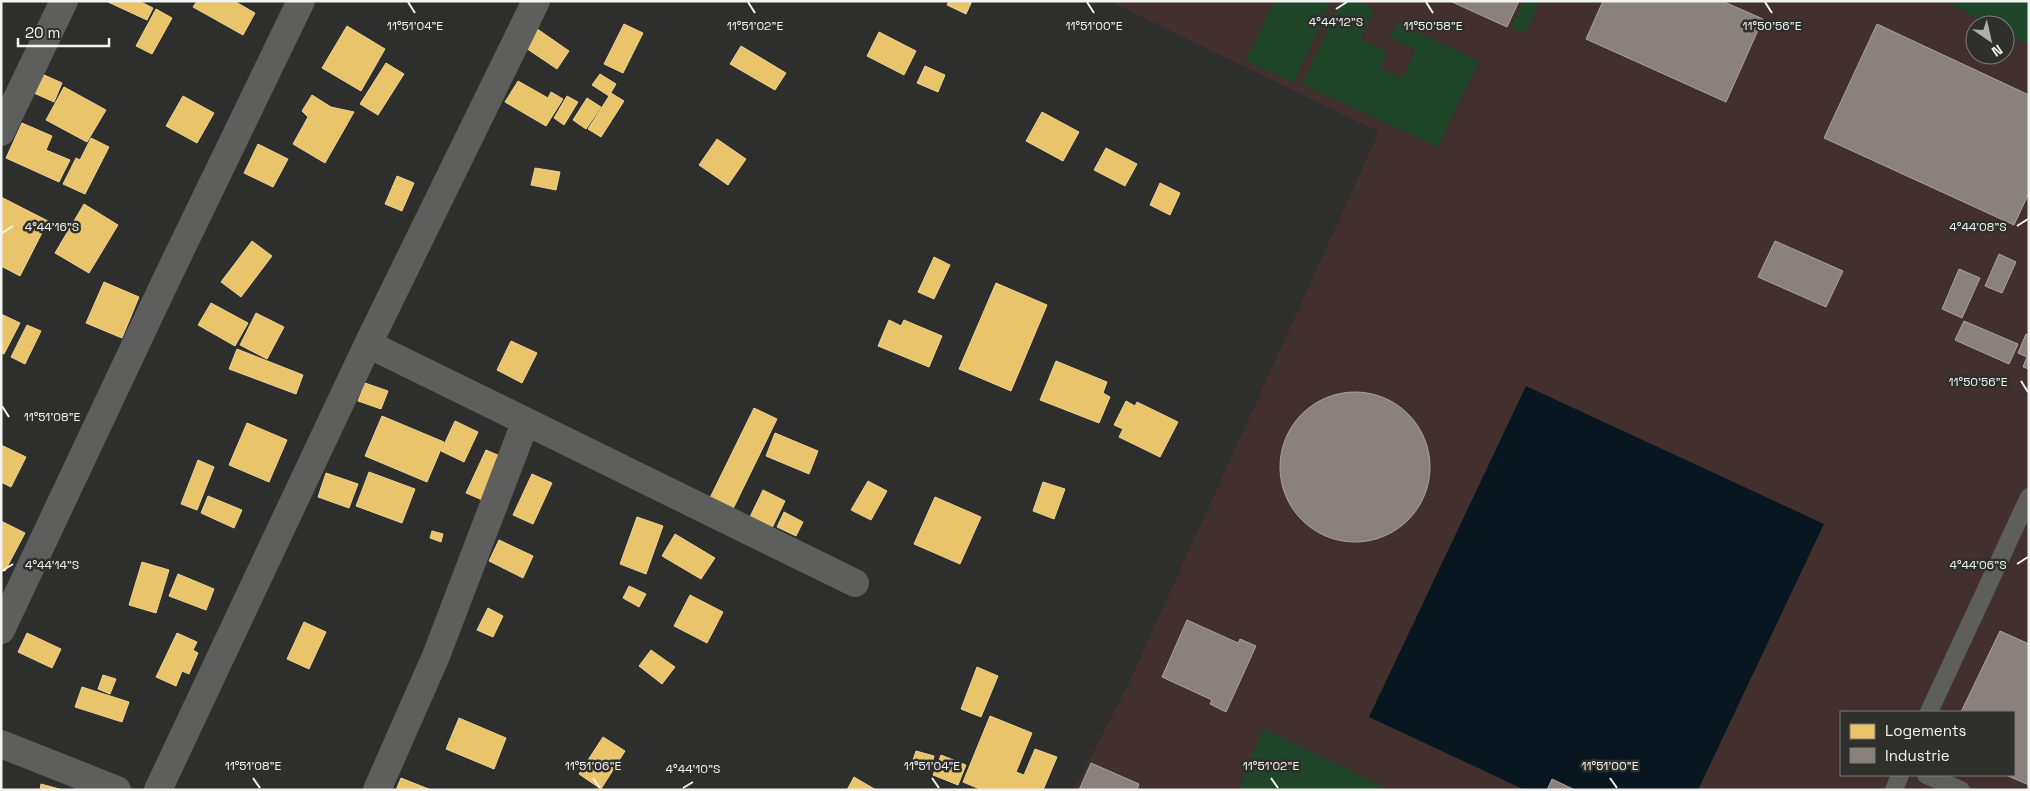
<svg xmlns="http://www.w3.org/2000/svg" width="2030" height="791" font-family="'Space Grotesk',sans-serif">
  <style>
    .industrial { fill: #42302e; fill-rule: evenodd }
    .green { fill: #20462a }
    .water { fill: #08171f }
    .homes { fill: #e9c46a; stroke: #ecd292 }
    .industry { fill: #8a817c; stroke: #aaa39f }
    .lines { fill: none; stroke-linecap: round; stroke-linejoin: round }
    .service { stroke: #5e5e5d; stroke-width: 18 }
    .minor { stroke: #5e5e5d; stroke-width: 28 }
    .ticks { fill: none; stroke: #f3f3f1; stroke-width: 2 }
    .ticks-label { font-size: 12px; text-anchor: middle; fill: #f3f3f1; stroke: #2f2f2c; stroke-width: 5; stroke-linejoin: round; paint-order: stroke }
  </style>
  <rect width="100%" height="100%" fill="#2e2e2d"/>
  <path class="industrial" d="M1110,1H2029V790H1074L1127,687L1379,132ZM1975,25H2005V55H1975ZM1841,712H2014V775H1841Z"/>
  <path class="green" d="M1274,1H1331L1294,83L1246,61Z
    M1342,1H1357L1374,9L1360,39L1388,52L1380,68L1402,78L1416,50L1390,38L1397,23L1479,61L1438,147L1302,84Z
    M1523,1H1540L1525,34L1511,27Z
    M1944,1H2029V45L2005,33V25H1990Z
    M1263,728L1390,790H1239Z"/>
  <path class="water" d="M1526,386L1824,524L1698,790H1525L1369,717Z"/>
  <path class="homes" d="M139,1L153,8L147,20L108,2Z
    M197,1H234L255,13L243,35L193,7Z
    M949,1H972L966,14L947,5Z
    M156,9L172,18L152,54L136,46Z
    M624,24L643,33L623,73L604,64Z
    M347,26L385,49L361,91L322,68Z
    M533,26L569,51L557,69L520,44Z
    M879,32L916,51L904,75L867,56Z
    M741,46L786,73L775,90L730,64Z
    M386,63L404,74L378,115L360,104Z
    M925,66L945,75L938,92L917,83Z
    M42,74L62,83L54,102L34,93Z
    M600,74L616,84L609,96L592,85Z
    M518,81L548,98L551,92L563,99L546,126L505,102Z
    M64,87L106,110L87,142L46,120Z
    M611,93L624,101L601,137L588,129Z
    M312,95L331,107L354,112L325,163L293,144L308,117L302,111Z
    M183,96L214,113L197,143L166,126Z
    M567,96L578,102L564,125L554,118Z
    M587,98L601,107L586,129L573,120Z
    M1042,112L1079,132L1063,161L1026,141Z
    M22,123L52,136L46,150L70,160L59,182L6,158Z
    M91,138L109,147L85,194L63,184L76,158L80,160Z
    M717,139L746,159L728,185L699,165Z
    M258,144L288,159L273,187L244,173Z
    M1106,148L1137,164L1125,186L1094,170Z
    M535,168L560,172L556,190L531,185Z
    M397,176L414,183L402,211L385,204Z
    M1160,183L1180,193L1170,215L1150,205Z
    M1,197L48,221L20,276L1,266Z
    M84,204L118,225L89,273L55,253Z
    M252,241L272,256L241,297L221,282Z
    M934,257L950,265L934,299L918,292Z
    M104,282L139,297L122,338L86,323Z
    M996,283L1047,305L1011,391L959,369Z
    M211,303L248,323L235,346L198,325Z
    M256,313L284,327L267,359L240,345Z
    M1,314L20,323L4,354L1,353Z
    M889,320L901,326L904,320L942,336L929,367L878,346Z
    M27,325L41,331L25,364L11,357Z
    M511,341L537,353L522,383L497,370Z
    M237,349L303,375L296,394L229,369Z
    M1056,361L1107,382L1103,393L1110,397L1099,423L1040,400Z
    M365,383L388,391L381,409L358,401Z
    M1126,401L1135,406L1137,402L1178,422L1160,457L1119,437L1123,429L1114,425Z
    M754,408L777,419L730,515L707,504Z
    M382,416L444,442L427,482L365,456Z
    M455,421L478,432L464,462L441,451Z
    M247,423L287,440L269,482L229,465Z
    M775,433L818,451L809,474L766,456Z
    M1,445L26,457L11,487L1,482Z
    M486,450L507,459L487,502L466,493Z
    M198,460L214,467L197,510L181,504Z
    M369,472L415,489L402,523L356,506Z
    M326,473L358,484L349,508L318,497Z
    M532,474L552,483L533,524L513,515Z
    M868,481L887,491L871,520L851,510Z
    M1043,482L1065,489L1054,519L1033,511Z
    M763,490L785,501L771,530L749,519Z
    M208,496L242,510L234,528L201,513Z
    M935,497L981,517L960,564L914,544Z
    M784,512L803,522L796,536L777,527Z
    M637,517L663,526L646,574L620,564Z
    M1,521L25,533L5,571L1,570Z
    M432,531L443,534L441,542L430,538Z
    M675,534L715,558L701,579L662,556Z
    M499,540L533,556L523,578L489,561Z
    M142,562L169,570L156,613L129,605Z
    M178,574L214,589L206,610L169,596Z
    M629,586L646,594L639,607L623,598Z
    M690,595L723,612L707,643L674,626Z
    M488,608L503,616L493,637L477,630Z
    M304,622L326,632L309,669L287,659Z
    M27,633L61,649L52,668L18,652Z
    M177,633L197,642L193,650L198,653L189,674L182,671L176,686L156,677Z
    M651,650L675,667L662,684L639,666Z
    M977,667L998,676L981,717L961,709Z
    M103,675L116,679L110,694L98,689Z
    M82,687L129,702L122,722L75,707Z
    M990,716L1032,733L1016,772L1024,775L1035,749L1057,757L1043,790H982L963,782Z
    M459,718L506,738L494,769L446,749Z
    M603,737L625,751L601,789L579,774Z
    M916,751L934,756L931,768L912,763Z
    M941,755L966,765L958,785L933,775Z
    M854,777L876,790H847Z
    M401,778L431,790H396Z
    M41,784L63,790H40Z"/>
  <path class="industry" d="M1450,1H1519L1507,27Z
    M1603,1H1722L1763,19L1726,102L1586,39Z
    M1877,24L2029,95V193L2014,225L1824,138Z
    M1775,241L1843,271L1826,307L1758,277Z
    M1999,254L2016,262L2002,293L1985,286Z
    M1959,269L1980,278L1962,318L1942,309Z
    M1964,321L2018,344L2009,364L1955,340Z
    M2026,334L2029,335V369L2023,367L2027,357L2018,353Z
    M1280 467a75 75 0 1 1 150 0a75 75 0 1 1-150 0Z
    M1187,620L1238,643L1240,639L1256,646L1226,712L1210,704L1212,700L1162,677Z
    M2000,631L2029,644V785L2006,775H2014V712H1961Z
    M1091,763L1139,784L1137,790H1079Z
    M1552,779L1575,790H1547Z"/>
  <g class="lines">
    <path class="service" d="M1929,712L2029,497
      M1926,775L1961,790
      M1894,790L1900,775"/>
    <path class="minor" d="M1,132L64,1
      M368,344L855,583
      M1,630L168,276L301,1
      M1,744L117,790
      M158,790L368,344L536,1
      M377,790L436,656L525,423"/>
  </g>
  <path class="ticks" d="M408,2L415,13M748,2L755,13M1087,2L1094,13M1426,2L1433,13M1765,2L1772,13M1336,9L1347,2M2017,226L2028,219M2,233L13,226M2021,381L2028,392M2,406L9,417M2017,564L2028,557M2,571L13,564M253,778L260,788M593,778L600,788M932,778L939,788M1271,778L1278,788M1610,778L1617,788M683,788L693,782"/>
  <g class="ticks-label">
    <text x="1336" y="26">4°44'12"S</text>
    <text x="415" y="30">11°51'04"E</text>
    <text x="755" y="30">11°51'02"E</text>
    <text x="1094" y="30">11°51'00"E</text>
    <text x="1433" y="30">11°50'58"E</text>
    <text x="1772" y="30">11°50'56"E</text>
    <text x="52" y="231">4°44'16"S</text>
    <text x="1978" y="231">4°44'08"S</text>
    <text x="1978" y="386">11°50'56"E</text>
    <text x="52" y="421">11°51'08"E</text>
    <text x="52" y="569">4°44'14"S</text>
    <text x="1978" y="569">4°44'06"S</text>
    <text x="253" y="770">11°51'08"E</text>
    <text x="593" y="770">11°51'06"E</text>
    <text x="932" y="770">11°51'04"E</text>
    <text x="1271" y="770">11°51'02"E</text>
    <text x="1610" y="770">11°51'00"E</text>
    <text x="693" y="773">4°44'10"S</text>
  </g>
  <rect width="2030" height="791" fill="none" stroke="#f3f3f1" stroke-width="5"/>
  <rect x="1840" y="711" width="175" height="65" fill="#2f2f2c" stroke="#7d7d7b"/>
  <rect x="1850" y="724" width="25" height="15" fill="#e9c46a" stroke="#7d7d7b"/>
  <text x="1885" y="736" font-size="15" fill="#f3f3f1">Logements</text>
  <rect x="1850" y="748" width="25" height="15" fill="#8a817c" stroke="#7d7d7b"/>
  <text x="1885" y="761" font-size="15" fill="#f3f3f1">Industrie</text>
  <g transform="translate(1990 40) rotate(146)"><circle r="24" fill="#2f2f2c" stroke="#7d7d7b"/>
  <path d="M0-4L9 19L0 12L-9 19Z" fill="#aeaeac"/>
  <text y="-8" font-size="14" font-weight="bold" text-anchor="middle" fill="#f3f3f1">N</text>
  </g>
  <path d="M18 38v8h91v-8" fill="none" stroke="#f3f3f1" stroke-width="2.5"/>
  <text x="25" y="38" font-size="15" fill="#f3f3f1" stroke="#2f2f2c" stroke-width="4" paint-order="stroke">20 m</text>
</svg>
